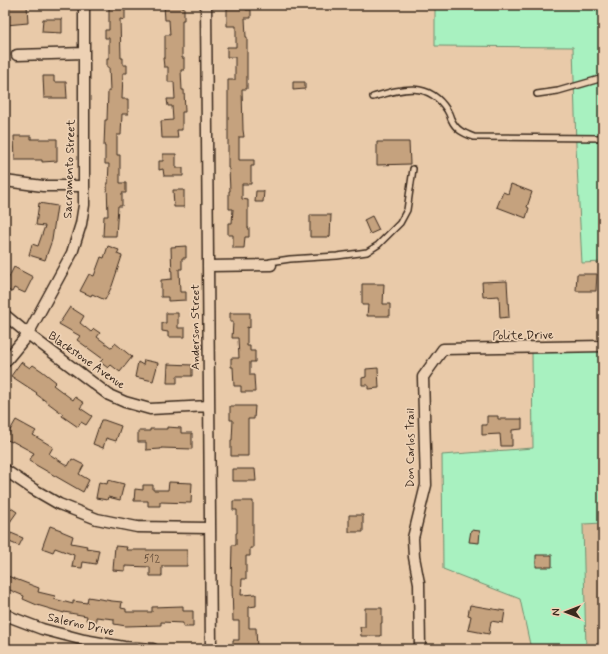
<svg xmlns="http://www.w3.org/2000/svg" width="608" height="654" font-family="Mynerve,sans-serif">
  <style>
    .built { fill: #dbbb99 }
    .green { fill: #a8f1c0; stroke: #728e6f }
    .building { fill: #c5a27e; stroke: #3b2a1e }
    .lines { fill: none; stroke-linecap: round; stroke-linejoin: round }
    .lane-casing { stroke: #3b2a1e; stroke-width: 8 }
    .street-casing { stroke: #3b2a1e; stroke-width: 13 }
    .lane { stroke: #edd1b4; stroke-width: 5 }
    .street { stroke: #edd1b4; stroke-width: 10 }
    .labels { text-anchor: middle; stroke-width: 3.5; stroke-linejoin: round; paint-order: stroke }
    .number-label { font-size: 10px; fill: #5e4836 }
    .street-label { font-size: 12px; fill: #3b2a1e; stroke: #edd1b4 }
  </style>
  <rect width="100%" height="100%" fill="#e9caa9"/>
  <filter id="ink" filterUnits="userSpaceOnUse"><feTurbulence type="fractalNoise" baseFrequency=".025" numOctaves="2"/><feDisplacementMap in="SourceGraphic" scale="8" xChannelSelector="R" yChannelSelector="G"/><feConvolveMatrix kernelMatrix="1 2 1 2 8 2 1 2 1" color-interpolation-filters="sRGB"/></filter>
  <g filter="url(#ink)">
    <path class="built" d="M603,523V649H586L583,524Z"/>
    <path class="green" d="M435,5H603V262L582,263L576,146L573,47L435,46Z
      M603,351V523L583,524L586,649H531L520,599L443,569L442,455L533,448L532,352Z"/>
    <path class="building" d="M10,5H27L28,23L6,25L5,6Z
      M109,5H125V20L120,19L121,58H123V65H127V73H123L122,99H128V114H122L121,135H117V155H120V183H126V193H122V206H118L116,236H103L104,216H108L107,184H108L109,164H105V146H104L105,120H107L108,91H110L109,67H107V58H109V38H105V30H109Z
      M164,5H181V7H184V20H182V58H184V70H181L182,90H184L185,112H182V130H177L178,138H162L161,121L173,120L172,106H168L167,99H175L174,82H168V67H164L163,58H165V35H170L169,20H165Z
      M227,5H245L246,10H251V18H245L246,37H247V89H242L243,130L244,137H239V160H254V166H251V184H242V199L248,200V228H249V237H245L244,248H233V235H228V223H232L233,209H229V191H230L229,168H228V80H235V57H227V47H236V26H227Z
      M43,19H62V33L42,32Z
      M43,76H54V82H66L67,98H44Z
      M293,82H305V89L293,90Z
      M14,136H31V139H57V161L42,162V160H15Z
      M377,142H409L410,164L377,165Z
      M163,154H176V168H183V176H164L163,169L159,170V161H163Z
      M511,184L532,192L527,207L529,208L526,218L497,207L503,192L508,194Z
      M173,190H184V207H174Z
      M256,191H264L263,202H255Z
      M39,203L57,206L52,240L45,260L29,255L32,244L38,246L45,226L36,225Z
      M310,215H331L330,237H310Z
      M372,216L379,230L370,234L364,220Z
      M108,246L119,250L117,254L122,256L112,286L105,300L92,294L91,296L80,291L89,274L94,276L101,257L104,258Z
      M186,246V258H182V269H179L180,292H186V300L168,301V297H161V280L172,279L171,247Z
      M14,267L33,277L25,293L14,288L12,292L5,289V285Z
      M577,274H597L596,291H576Z
      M507,281L509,317L500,318L499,296L483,297L482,282Z
      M362,284H384L383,304H390V316H367L368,305H362Z
      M70,307L84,316L80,323L91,332L94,329L100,333L97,337L112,348L115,343L132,357L120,372L111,365L108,368L100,362L103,359L77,340L80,336L59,324Z
      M166,313H178V328H185V337H168V332L162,331V323H166Z
      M230,313H250V328L247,327V346H250V351H255V362H250V375H254L255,392H241V386H234L233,367H231V358H239L238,338H232L233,322H230Z
      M144,360L158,363L153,381L135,377L138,362L143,365Z
      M21,362L30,368L33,365L42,371L56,382L53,385L73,400L75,397L84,403L80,408L92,416L86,425L81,422L78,427L62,416L63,414L36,394L37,393L11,376Z
      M168,364L192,365V376H177V383H167Z
      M378,368L379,388L368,389V385H362V378L366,377V369Z
      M230,406H255L254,419H248V456H231V440H232L233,420H230Z
      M487,416H498V419H522V429L512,430V446H501L500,434L482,435V425H487Z
      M16,420L36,431L33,435L53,447L49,454L68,466L72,459L84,465L79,474L89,480L83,492L29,461L34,453L12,441V442L5,439Z
      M101,420H104L121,426L116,441L106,438L103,448L93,444Z
      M167,427L181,428V433H192V449L161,448V449L146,450V442H138V431H150V429H167Z
      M232,469H255L256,481H232Z
      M108,480L124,484L120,500L108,497L107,500L96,498L99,482L107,484Z
      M169,482L192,483L191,503L160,502V506H148V501H134L135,489L143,490V485H153V490H168Z
      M233,501H253V548H250V556H246V579H242L241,595L256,594V606L249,607V628H256L257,649H233V640H239V621H233L232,585H231L232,545H236V533H237V510H233Z
      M5,504L17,512L5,529Z
      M349,515H363V532H349Z
      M50,526L61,530V531L73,536L71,543L87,546L86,548L99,550L96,564L83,562L82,568L72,567L74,555L55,548L53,552L42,548Z
      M471,530L480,531L479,543L469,542Z
      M11,533L23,538L19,546L7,541Z
      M115,546L127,547L126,550H187V566H162V576H150V567L125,566V571L113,570Z
      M536,555H552V567H536Z
      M5,575L39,588L38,592L55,596L54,599L73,604V601L87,603L88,597L112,601L122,602L121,608L126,609V612H152V607L183,606V611H193V627H183V623L161,622V625L126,626L114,624V619L96,617V622L86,620L87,616L64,612V613L37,605L23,599L24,596L5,588Z
      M470,605L505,611L503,623L491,621L489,634L468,630L471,616L468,615Z
      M365,608H382V623H381V636H361L360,627H365Z"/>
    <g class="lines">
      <g class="lane-casing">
        <path id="lane" d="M537,94L558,91L603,78
          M373,97C401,89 428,80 447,110C449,113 450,116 451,119C456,130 463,133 474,137L603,138
          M269,263L270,262L290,259L337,256L360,253L367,252L378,245L400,223L407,210L413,169"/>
      </g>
      <g class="street-casing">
        <path id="street" d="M206,5L211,649
          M17,55L84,53
          M5,181L43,186H84
          M208,266L271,265
          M5,315L28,334L109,395L125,402L150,409L209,406
          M5,362L28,334L72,253L81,224L84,205V5
          M5,470L33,489L59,504L97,519L137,527L209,528
          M5,614L13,618L42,629L84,640L124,647L153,649
          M420,648L419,583L414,557L413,538L426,485L423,377L443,349L603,346"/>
      </g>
      <use href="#lane" class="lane"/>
      <use href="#street" class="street"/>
    </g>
  </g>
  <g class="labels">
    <g class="number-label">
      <text x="152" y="562">512</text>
    </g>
    <g class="street-label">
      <text transform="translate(69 169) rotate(-88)" y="4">Sacramento Street</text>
      <text transform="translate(195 327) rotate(-90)" y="4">Anderson Street</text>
      <text transform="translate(523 335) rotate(-1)" y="4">Polite Drive</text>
      <text transform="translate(87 360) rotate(35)" y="4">Blackstone Avenue</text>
      <text transform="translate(410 448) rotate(-90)" y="4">Don Carlos Trail</text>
      <text transform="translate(81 624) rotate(13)" y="4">Salerno Drive</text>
    </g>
  </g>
  <rect width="608" height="654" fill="none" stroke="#edd1b4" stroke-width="20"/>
  <rect x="10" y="10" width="588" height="634" fill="none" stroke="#3b2a1e" stroke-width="1.5" filter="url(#ink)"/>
  <g transform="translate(566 612) rotate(270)" stroke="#edd1b4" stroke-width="3" paint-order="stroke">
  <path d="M0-3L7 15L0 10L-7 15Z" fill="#3b2a1e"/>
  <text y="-6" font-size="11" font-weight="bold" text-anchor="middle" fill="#3b2a1e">N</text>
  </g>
</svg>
